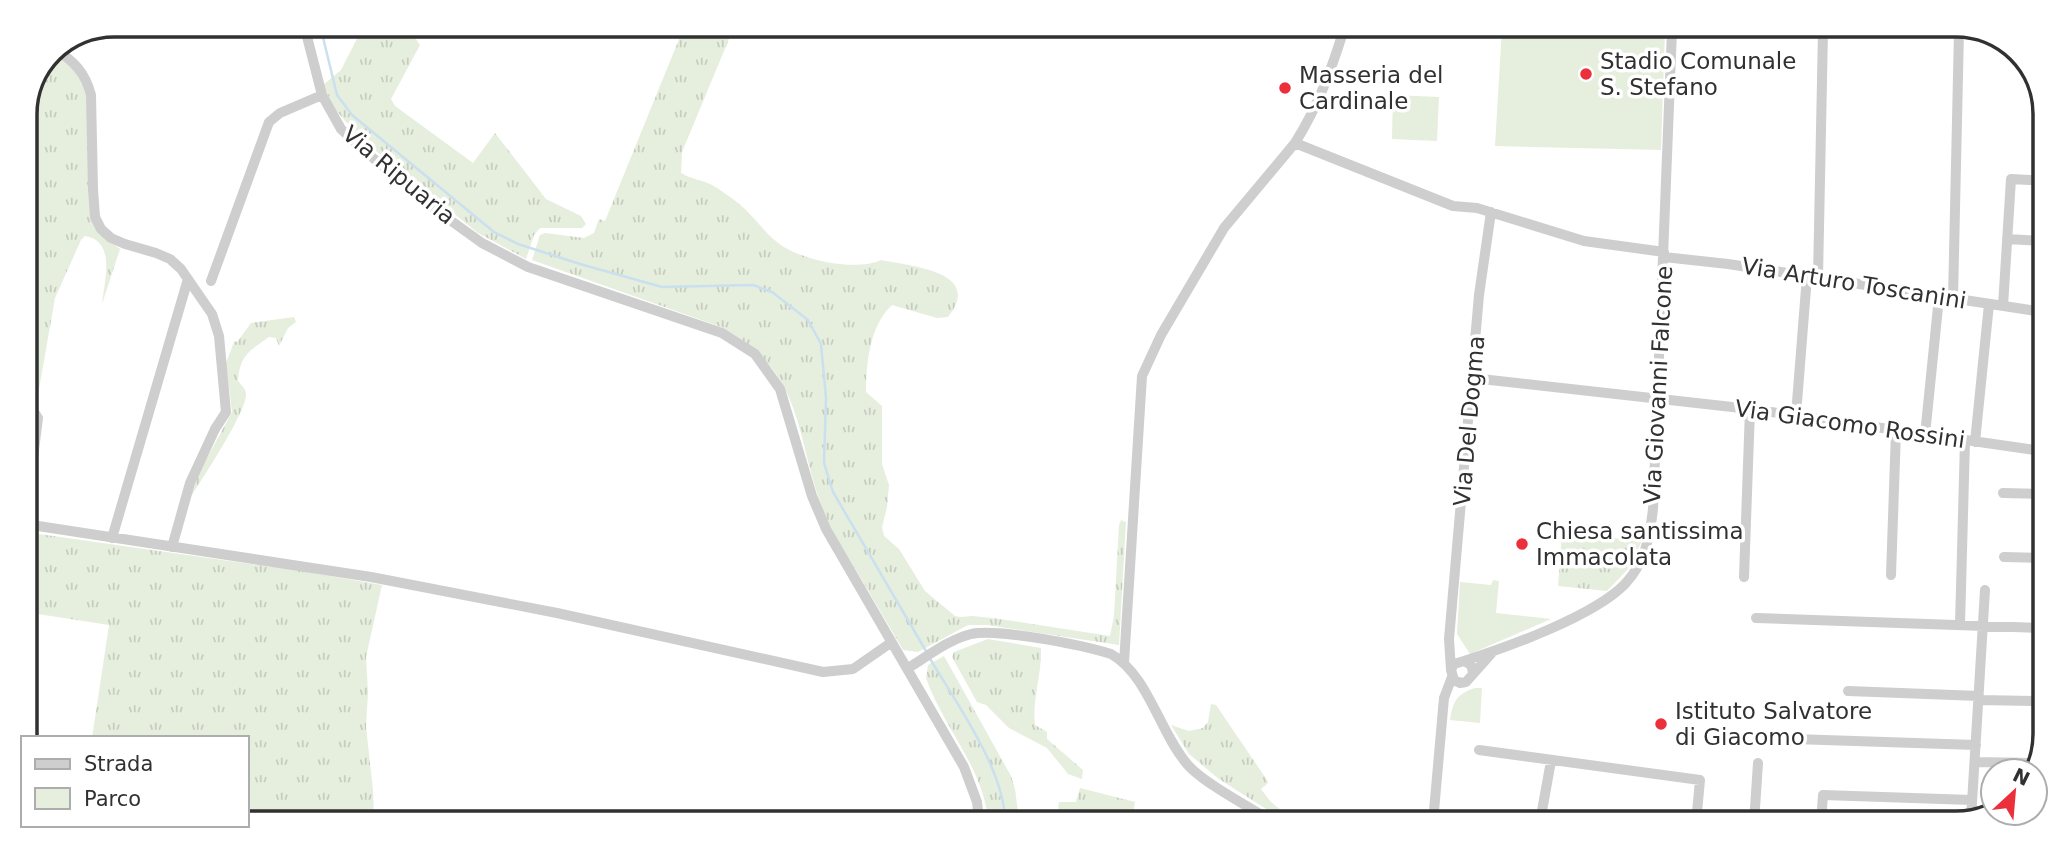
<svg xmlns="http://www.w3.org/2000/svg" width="2070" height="848" font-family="'DejaVu Sans',sans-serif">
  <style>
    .grass { fill: url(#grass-tufts) }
    .park { fill: #e6eede }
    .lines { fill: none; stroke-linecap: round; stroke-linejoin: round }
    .stream { stroke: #cae0ee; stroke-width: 2.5 }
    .minor { stroke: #cecece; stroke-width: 10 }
    .poi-dot { fill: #eb2f3b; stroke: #fff; stroke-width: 2.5 }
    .labels { text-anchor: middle; stroke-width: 7; stroke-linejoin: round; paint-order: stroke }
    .poi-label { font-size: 23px; fill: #313131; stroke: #fff; text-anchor: start }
    .street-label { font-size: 23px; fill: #313131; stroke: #fff }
    .rim { fill: none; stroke: #313131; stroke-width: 3.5 }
  </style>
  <defs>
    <pattern id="grass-tufts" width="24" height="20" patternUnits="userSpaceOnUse" patternTransform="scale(1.75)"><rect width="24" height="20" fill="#e6eede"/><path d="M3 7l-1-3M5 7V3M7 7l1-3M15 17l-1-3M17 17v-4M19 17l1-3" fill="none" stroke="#c6cdbf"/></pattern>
  </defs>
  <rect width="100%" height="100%" fill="#fff"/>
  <path class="grass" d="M364,25L407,26L420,45L391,99L395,106L473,163L495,133L546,199L581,216L586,224L582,228H540L534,235L526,259L478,233L361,139L334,108L323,85L341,70Z
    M684,27H734L682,152L681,173C691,179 702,180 712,185C721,190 730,197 738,203C753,215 763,231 777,242C798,260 856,272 881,260C909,266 985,271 948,317L937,318L892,305C870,325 866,363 866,392L882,406V464L889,485L887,507L882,527L884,536L899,549L925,591L955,616L961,617L973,616L1000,619L1110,636L1114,616L1119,525L1121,520L1126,522L1119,645L987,625H968L918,652L903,650C887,623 871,595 854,567C846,554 837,540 830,526C792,445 812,375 721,327L532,260L540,235L545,233L584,238L594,233L599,219L605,221Z
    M51,51C72,64 81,78 88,101L90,207L106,238L120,249L102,304C104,283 117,241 85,236L81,240L55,298L36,406L25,404V109Z
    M294,317L296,322L288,328L279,346L276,338L269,337C249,351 240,355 238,381C241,385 246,389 246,394C247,411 203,478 192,495L191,494L199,473L232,412L226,363L234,342L238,341L251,323Z
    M25,532L308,572L382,585L366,657L368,692L366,727L373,790L374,818L247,817V738H92L109,625L25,612Z
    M1562,533L1642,541L1628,569L1607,591L1558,586Z
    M988,639L1041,648C1042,674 1032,699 1035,725L1047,732V739L1083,770L1082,779L1068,774L1047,748L1009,728L986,705L977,702L952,657L954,652Z
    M944,656L1011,776L1015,789L1019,820H988C983,767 943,727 926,678L928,665Z
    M1211,704L1216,705L1267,780L1268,783L1261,789C1280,816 1282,807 1307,821H1285L1219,779L1189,754L1171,725L1189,731L1203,728L1208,722Z
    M1080,788L1135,802L1132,821L1057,820L1059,802H1076Z"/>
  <path class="park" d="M1502,29L1665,30L1661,150L1495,146Z
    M1393,95L1439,97L1437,141L1392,139Z
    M1493,580L1499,581L1496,613L1551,619L1470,654L1457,634L1460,582L1491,585Z
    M1475,688H1482L1480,723L1450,720C1453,702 1456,694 1475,688Z"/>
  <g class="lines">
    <path class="stream" d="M320,25L337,95L352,115L494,232L518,244L580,264L662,287L753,285L772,292L808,320L821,344L826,398L824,463L833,492L926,651
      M929,657C955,701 1004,769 1005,820"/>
    <path class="minor" d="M304,25L322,95L341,129L367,153L436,210L482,243L528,267L722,333L755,354L780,389L812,496L826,529L964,767L977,802L979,820
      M56,49C74,62 85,72 91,95L93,189L95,217L101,229L111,238L125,244L156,253L170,259L181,269L212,314L219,336L226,412L215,429L190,483L172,547
      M1295,143L1453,206L1477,208L1584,241L1664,252
      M2007,239L2044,241
      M1664,257L1728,264L2043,312
      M1818,277L1823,31
      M211,281L269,122L280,113L322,95
      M1953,299L1959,31
      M2003,306L2011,179L2045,181
      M1472,378L1750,409L2042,451
      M25,410L34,412L38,418L25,521
      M1796,415L1807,276
      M1925,435L1939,297
      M1975,442L1989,304
      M2003,493L2041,494
      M25,524L371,577L557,613L823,672L853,669L889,644
      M112,538L188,279
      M2004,557L2041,558
      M1891,575L1896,431
      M1744,577L1750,409
      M1756,618L2040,628
      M1960,625L1965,441
      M1464,661C1508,647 1594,616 1625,584C1645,563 1650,536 1653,509L1672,30
      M1124,663L1142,376L1161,335L1224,228L1295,143C1318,106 1331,71 1344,29
      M908,668C928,656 948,640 971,634C996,628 1083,645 1111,654C1148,675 1159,731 1187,764C1202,782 1249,807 1272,821
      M1451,670L1449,639L1479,295L1491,212
      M1473,672L1471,665L1464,661L1454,664L1451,670L1454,680L1460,683L1466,682L1491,654
      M1848,691L1979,696
      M1979,700L2039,701
      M1794,739L1976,745
      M1479,750L1700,780L1696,823
      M1975,762L2039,763
      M1971,819L1985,590
      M1433,822L1444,698L1452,677
      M1540,822L1551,761
      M1754,823L1758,763
      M1821,823L1823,795L1972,800"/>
  </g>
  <g class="poi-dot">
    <circle cx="1586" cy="74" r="7"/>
    <circle cx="1285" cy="88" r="7"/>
    <circle cx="1522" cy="544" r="7"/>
    <circle cx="1661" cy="724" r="7"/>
  </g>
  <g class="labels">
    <g class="poi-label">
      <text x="1600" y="69">Stadio Comunale<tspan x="1600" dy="26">S. Stefano</tspan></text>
      <text x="1299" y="83">Masseria del<tspan x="1299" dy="26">Cardinale</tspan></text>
      <text x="1536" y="539">Chiesa santissima<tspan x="1536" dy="26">Immacolata</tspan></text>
      <text x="1675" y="719">Istituto Salvatore<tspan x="1675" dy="26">di Giacomo</tspan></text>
    </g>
    <g class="street-label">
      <text transform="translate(399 175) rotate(40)" y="8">Via Ripuaria</text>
      <text transform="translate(1854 283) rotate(9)" y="8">Via Arturo Toscanini</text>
      <text transform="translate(1658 385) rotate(-87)" y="8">Via Giovanni Falcone</text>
      <text transform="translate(1469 421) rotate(-85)" y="8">Via Del Dogma</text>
      <text transform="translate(1850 424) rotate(8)" y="8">Via Giacomo Rossini</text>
    </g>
  </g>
  <path d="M0 0H2070V848H0ZM114 37H1956A77 77 0 0 1 2033 114V734A77 77 0 0 1 1956 811H114A77 77 0 0 1 37 734V114A77 77 0 0 1 114 37Z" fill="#fff" fill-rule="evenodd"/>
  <path class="rim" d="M114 37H1956A77 77 0 0 1 2033 114V734A77 77 0 0 1 1956 811H114A77 77 0 0 1 37 734V114A77 77 0 0 1 114 37Z"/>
  <rect x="21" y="736" width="228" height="91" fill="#ffffff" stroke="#adadad" stroke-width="2"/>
  <rect x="35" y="759" width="35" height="10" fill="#cecece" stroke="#adadad" stroke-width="2"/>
  <text x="84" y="771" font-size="21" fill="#313131">Strada</text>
  <rect x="35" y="788" width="35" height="21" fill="#e6eede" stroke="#adadad" stroke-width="2"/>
  <text x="84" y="806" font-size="21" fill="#313131">Parco</text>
  <g transform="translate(2014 792) rotate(26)"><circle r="33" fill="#ffffff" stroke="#adadad" stroke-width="2"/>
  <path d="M0-5L12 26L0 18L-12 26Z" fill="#eb2f3b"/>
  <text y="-10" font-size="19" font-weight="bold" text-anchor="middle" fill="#313131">N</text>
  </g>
</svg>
